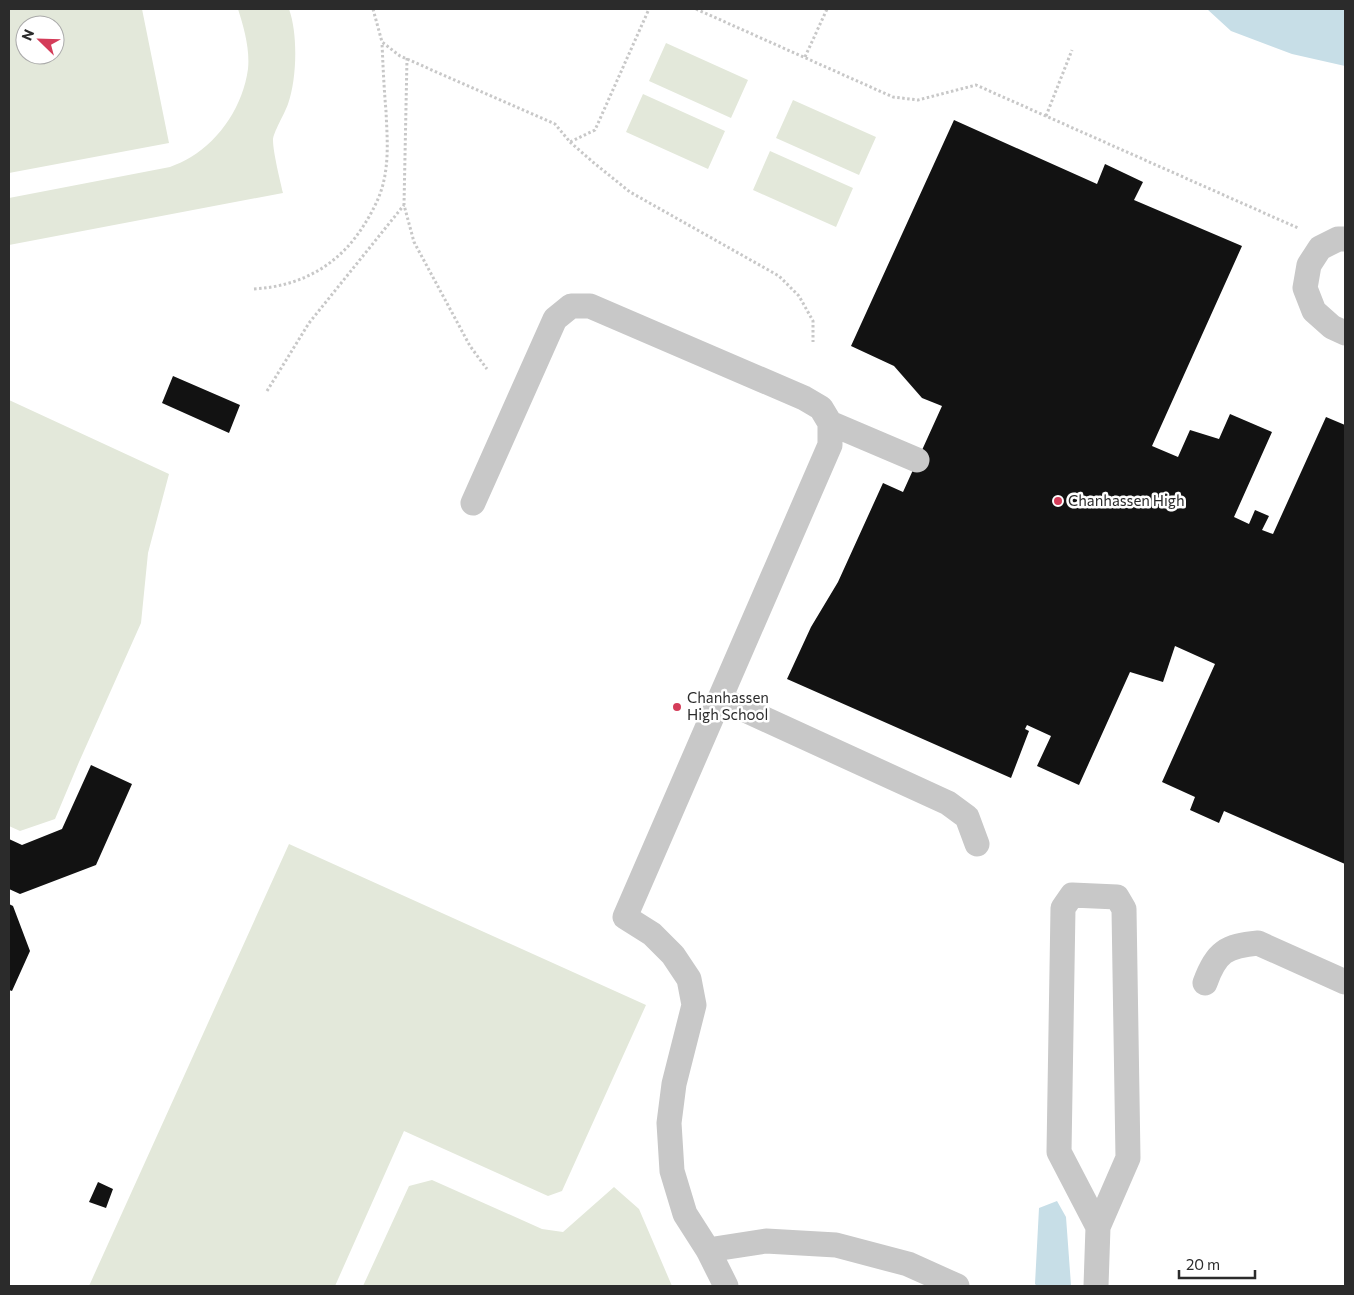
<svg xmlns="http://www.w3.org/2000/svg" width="1354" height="1295" font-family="Commissioner,sans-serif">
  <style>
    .green { fill: #e3e8da; fill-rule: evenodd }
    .water { fill: #c7dee7 }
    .building { fill: #121212 }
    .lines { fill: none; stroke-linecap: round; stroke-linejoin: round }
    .path { stroke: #c8c8c8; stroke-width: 3; stroke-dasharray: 2.5 2.5; stroke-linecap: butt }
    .minor { stroke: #c8c8c8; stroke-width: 25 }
    .poi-dot { fill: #d43c59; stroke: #fff; stroke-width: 2 }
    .labels { text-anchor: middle; stroke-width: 5; stroke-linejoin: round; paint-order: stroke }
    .poi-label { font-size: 15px; fill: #2b2b2b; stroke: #fff; text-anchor: start }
  </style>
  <rect width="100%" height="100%" fill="#fff"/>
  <path class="green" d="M9,9H142L169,143L9,173ZM25,25H55V55H25Z
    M238,9H289C298,34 297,79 288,104C285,113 273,133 273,140C273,152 280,180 283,193L9,245V198L170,167C177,164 185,161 191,157C221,139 243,105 248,69C250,49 244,28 238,9Z
    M666,43L748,80L731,118L649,81Z
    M643,94L725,131L708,169L626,132Z
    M793,100L876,137L859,175L776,138Z
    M770,151L853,188L836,227L753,190Z
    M9,400L169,474L148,553L141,623L79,762L55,819L20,831L9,826Z
    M289,844L646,1005L562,1191L548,1196L404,1131L335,1286H89Z
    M432,1180L542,1229L563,1232L614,1187L639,1209L672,1286H363L409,1186Z"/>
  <path class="water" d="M1207,9H1345V66L1292,54L1231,31Z
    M1057,1201L1066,1217L1071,1285L1070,1286H1037L1035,1284L1039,1208Z"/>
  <path class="building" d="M954,120L1097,184L1105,164L1143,182L1134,200L1242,246L1152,446L1178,457L1190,430L1219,439L1230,414L1272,432L1234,517L1249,524L1255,510L1269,516L1262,530L1273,534L1326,417L1345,425V864L1224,811L1219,823L1190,810L1195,797L1162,782L1215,664L1175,646L1163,682L1130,672L1079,785L1037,766L1051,736L1027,725L1025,729L1029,731L1011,778L787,679L811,627L838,582L883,483L903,492L942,406L922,398L894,366L851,346Z
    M173,376L240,405L229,433L162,403Z
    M91,765L132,784L96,865L20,894L9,889V839L22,845L62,829Z
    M9,904L13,906L30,951L12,991L9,990Z
    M98,1182L113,1189L106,1208L89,1202Z"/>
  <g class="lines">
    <path class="path" d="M373,9L382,42L400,56L555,124L570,142L595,130L649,9
      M696,9L893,97L918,100L976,85L1298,228
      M805,57L827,9
      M407,58L404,205L414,242L470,346L487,369
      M1046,116L1072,50
      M570,142L594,163L630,192L779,276L799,296L813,321V342
      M254,289C302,286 339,265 364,225C373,211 381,195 384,180C389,157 387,134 386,111C384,89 383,66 382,43
      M267,391L309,323L404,205"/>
    <path class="minor" d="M1345,239H1338L1320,248L1309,265L1305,288L1314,311L1332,327L1345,333
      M830,423L917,460
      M473,503L555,319L571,306H590L804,398L821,408L830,423V445L625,917L652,934L673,955L689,979L694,1005L674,1084L669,1123L672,1171L685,1214L708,1250L726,1286
      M721,699L948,803L967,817L977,844
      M1205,983C1216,952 1226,946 1258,943L1345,982
      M708,1250L766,1241L836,1245L908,1264L957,1286
      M1096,1286L1098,1227L1128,1158L1124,909L1117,897L1072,895L1063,908L1059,1152L1098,1227"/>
  </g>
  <g class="poi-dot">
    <circle cx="1058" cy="501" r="5"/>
    <circle cx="677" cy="707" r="5"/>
  </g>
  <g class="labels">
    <g class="poi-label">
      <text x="1068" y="506">Chanhassen High</text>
      <text x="687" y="703">Chanhassen<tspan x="687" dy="17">High School</tspan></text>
    </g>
  </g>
  <rect width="1354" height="1295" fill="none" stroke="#2b2b2b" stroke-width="20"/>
  <g transform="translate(40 40) rotate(293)"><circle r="24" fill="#ffffff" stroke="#aaaaaa"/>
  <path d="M0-4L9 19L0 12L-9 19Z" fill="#d43c59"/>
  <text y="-8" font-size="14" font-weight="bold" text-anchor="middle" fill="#2b2b2b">N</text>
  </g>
  <path d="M1179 1270v8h76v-8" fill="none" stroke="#2b2b2b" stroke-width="2.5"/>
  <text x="1186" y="1270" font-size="15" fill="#2b2b2b" stroke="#ffffff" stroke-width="4" paint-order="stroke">20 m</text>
</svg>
